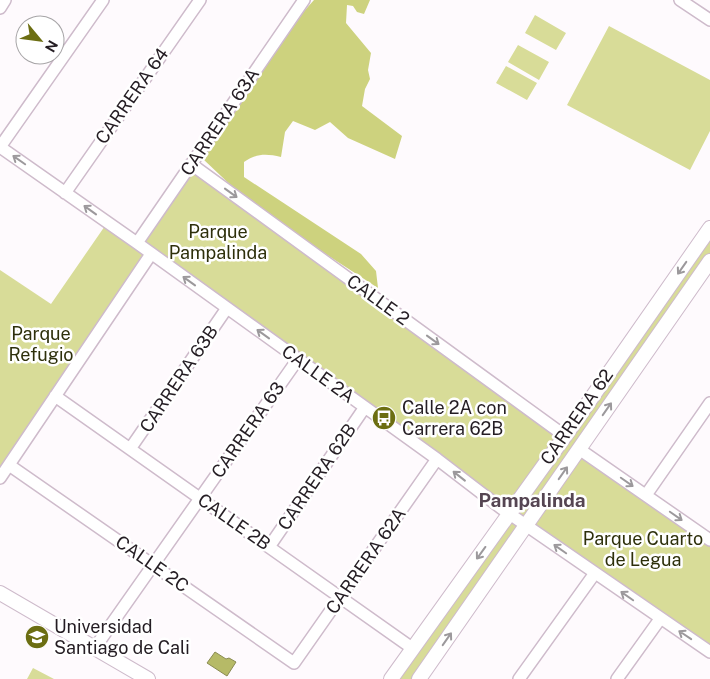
<svg xmlns="http://www.w3.org/2000/svg" width="710" height="679" font-family="'Public Sans',sans-serif">
  <style>
    .green { fill: #d8dc98 }
    .forest { fill: #cdd27e }
    .water { fill: #b6ba67; stroke: #8a8b53 }
    .lines { fill: none; stroke-linecap: round; stroke-linejoin: round }
    .minor-casing { stroke: #cebbcb; stroke-width: 14 }
    .tertiary-casing { stroke: #cebbcb; stroke-width: 16 }
    .minor { stroke: #fff; stroke-width: 11 }
    .tertiary { stroke: #fff; stroke-width: 14 }
    .oneway { stroke: #9c999c }
    .labels { text-anchor: middle; stroke-width: 5; stroke-linejoin: round; paint-order: stroke }
    .street-label { font-size: 18px; fill: #241d23; stroke: #fff }
    .park-label { font-size: 18px; fill: #2e300b; stroke: #fff }
    .poi-label { font-size: 18px; fill: #241d23; stroke: #fff; text-anchor: start }
    .neighbourhood-label { font-size: 19px; font-weight: bold; fill: #554552; stroke: #fff }
  </style>
  <rect width="100%" height="100%" fill="#fefafd"/>
  <path class="green" d="M535,15L566,33L556,50L525,33Z
    M609,26L710,80V131L690,170L567,105Z
    M518,45L549,62L539,80L508,62Z
    M506,66L537,83L527,100L496,83Z
    M191,164L565,435L710,228V261L580,449L706,537L710,531V652L526,525L419,679H391L509,513L151,254L0,478V270L51,304L107,223L137,243Z
    M33,668L54,679H27Z"/>
  <path class="forest" d="M314,0H370L364,14L357,12L353,6L347,5L346,23L371,53L368,70L370,79L365,89L362,106L402,136L395,159L348,138L330,122L315,130L293,121L285,132L281,157C267,154 257,153 244,162V177L361,254L376,271L378,288L321,251L239,193L203,159L290,27Z"/>
  <path class="water" d="M215,652L226,659L229,658L236,662L227,676L207,663Z"/>
  <g class="lines">
    <g class="minor-casing">
      <path id="minor" d="M680,0L710,20
        M0,8L5,0
        M0,147L137,243L437,459L501,508L710,652
        M0,147L103,0
        M191,164L565,436
        M65,193L200,0
        M137,243L304,0
        M55,396L412,648
        M130,449L227,308
        M579,449L710,540
        M9,465L294,663L437,459
        M0,478L151,254
        M646,495L710,403
        M269,547L365,407
        M94,649L298,359
        M519,679L595,573
        M617,679L660,619"/>
    </g>
    <g class="tertiary-casing">
      <path id="tertiary" d="M0,593L148,679
        M391,679L565,436L710,228
        M419,679L710,261"/>
    </g>
    <use href="#minor" class="minor"/>
    <use href="#tertiary" class="tertiary"/>
  </g>
  <defs><path id="oneway-shaft" d="M-6 0H5M1.5-3L5.5 0L1.5 3" fill="none" stroke-width="1.6" stroke-linecap="round" stroke-linejoin="round" transform="scale(1.25)"/></defs>
  <g class="oneway">
    <use href="#oneway-shaft" transform="translate(19 160) rotate(-145)"/>
    <use href="#oneway-shaft" transform="translate(231 193) rotate(36)"/>
    <use href="#oneway-shaft" transform="translate(90 210) rotate(-144)"/>
    <use href="#oneway-shaft" transform="translate(682 268) rotate(125)"/>
    <use href="#oneway-shaft" transform="translate(189 281) rotate(-144)"/>
    <use href="#oneway-shaft" transform="translate(263 334) rotate(-144)"/>
    <use href="#oneway-shaft" transform="translate(433 340) rotate(36)"/>
    <use href="#oneway-shaft" transform="translate(607 409) rotate(-55)"/>
    <use href="#oneway-shaft" transform="translate(563 473) rotate(-55)"/>
    <use href="#oneway-shaft" transform="translate(459 476) rotate(-142)"/>
    <use href="#oneway-shaft" transform="translate(627 482) rotate(35)"/>
    <use href="#oneway-shaft" transform="translate(676 516) rotate(35)"/>
    <use href="#oneway-shaft" transform="translate(560 549) rotate(-145)"/>
    <use href="#oneway-shaft" transform="translate(481 553) rotate(126)"/>
    <use href="#oneway-shaft" transform="translate(627 596) rotate(-145)"/>
    <use href="#oneway-shaft" transform="translate(685 635) rotate(-146)"/>
    <use href="#oneway-shaft" transform="translate(447 639) rotate(-55)"/>
  </g>
  <defs>
    <g id="bus-disc" transform="scale(1.25)"><circle r="9.5" fill="#6c6e12" stroke="#fff"/><path d="M-5-6H5V4H4V6H2V4H-2V6H-4V4H-5ZM-3.5-4V0h7V-4ZM-3.5 1.2v1.5H-2V1.2ZM2 1.2v1.5H3.5V1.2Z" fill="#fff"/></g>
    <g id="university-disc" transform="scale(1.25)"><circle r="9.5" fill="#6c6e12" stroke="#fff"/><path d="M0-5L7-2L0 1L-7-2ZM-4 1L0 2.5L4 1V4Q0 6-4 4Z" fill="#fff"/></g>
  </defs>
  <g fill-rule="evenodd">
    <use href="#bus-disc" x="384" y="418"/>
    <use href="#university-disc" x="37" y="637"/>
  </g>
  <g class="labels">
    <g class="street-label">
      <text transform="translate(132 96) rotate(-55)" y="6">CARRERA 64</text>
      <text transform="translate(220 122) rotate(-56)" y="6">CARRERA 63A</text>
      <text transform="translate(378 300) rotate(36)" y="6">CALLE 2</text>
      <text transform="translate(318 374) rotate(36)" y="6">CALLE 2A</text>
      <text transform="translate(179 379) rotate(-56)" y="6">CARRERA 63B</text>
      <text transform="translate(577 417) rotate(-55)" y="6">CARRERA 62</text>
      <text transform="translate(248 430) rotate(-55)" y="6">CARRERA 63</text>
      <text transform="translate(317 477) rotate(-56)" y="6">CARRERA 62B</text>
      <text transform="translate(234 522) rotate(35)" y="6">CALLE 2B</text>
      <text transform="translate(366 561) rotate(-55)" y="6">CARRERA 62A</text>
      <text transform="translate(152 564) rotate(35)" y="6">CALLE 2C</text>
    </g>
    <g class="park-label">
      <text x="218" y="238">Parque<tspan x="218" dy="21">Pampalinda</tspan></text>
      <text x="41" y="340">Parque<tspan x="41" dy="21">Refugio</tspan></text>
      <text x="643" y="545">Parque Cuarto<tspan x="643" dy="21">de Legua</tspan></text>
    </g>
    <g class="poi-label">
      <text x="402" y="414">Calle 2A con<tspan x="402" dy="21">Carrera 62B</tspan></text>
      <text x="54" y="633">Universidad<tspan x="54" dy="21">Santiago de Cali</tspan></text>
    </g>
    <g class="neighbourhood-label">
      <text x="532" y="507">Pampalinda</text>
    </g>
  </g>
  <g transform="translate(40 40) rotate(119)"><circle r="24" fill="#ffffff" stroke="#a7a5a7"/>
  <path d="M0-4L9 19L0 12L-9 19Z" fill="#6c6e12"/>
  <text y="-8" font-size="14" font-weight="bold" text-anchor="middle" fill="#241d23">N</text>
  </g>
</svg>
